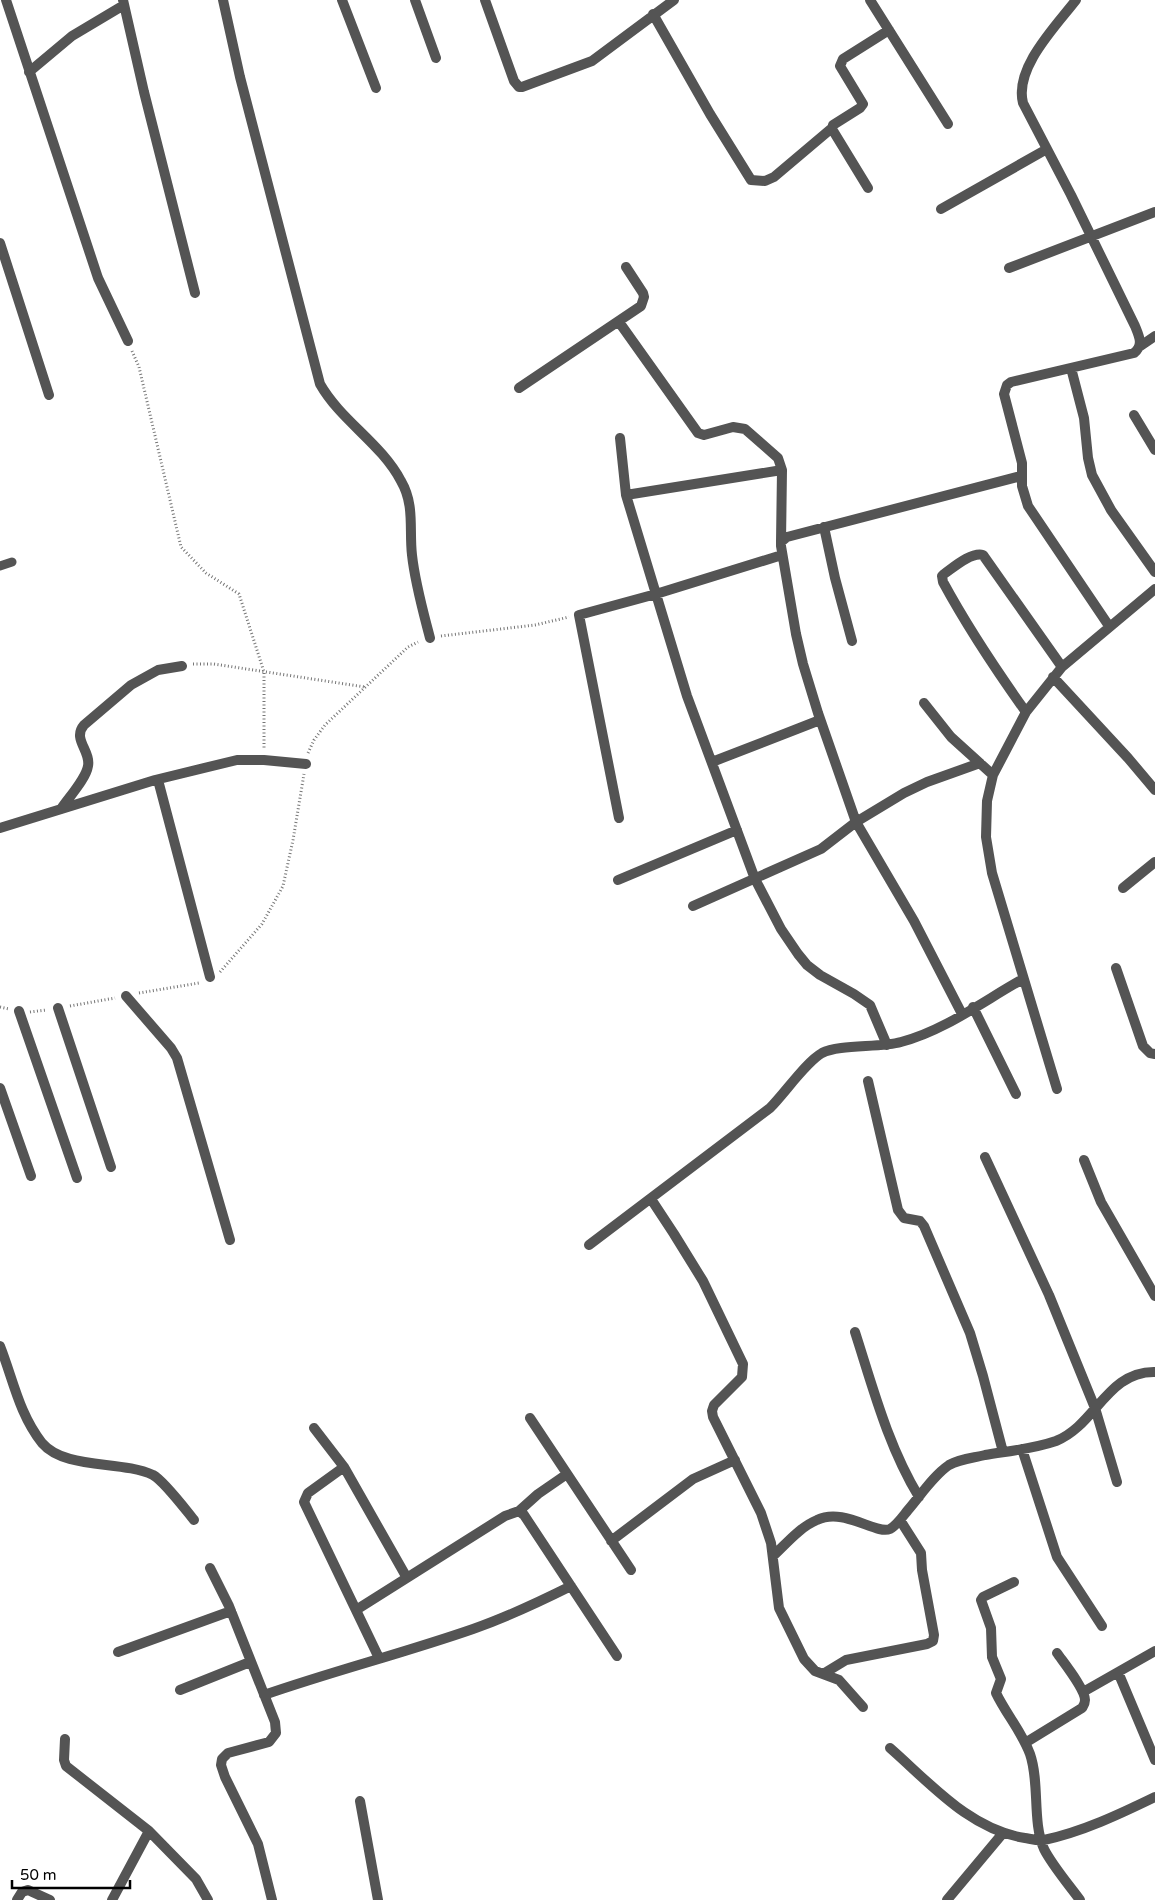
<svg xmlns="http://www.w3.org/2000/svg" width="1155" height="1900" font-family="'Varela Round',sans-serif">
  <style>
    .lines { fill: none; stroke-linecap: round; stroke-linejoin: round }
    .path { stroke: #767676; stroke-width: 3; stroke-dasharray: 1 2.5; stroke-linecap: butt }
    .lane { stroke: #545454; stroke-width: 9 }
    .street { stroke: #545454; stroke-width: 10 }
  </style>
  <rect width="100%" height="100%" fill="#fff"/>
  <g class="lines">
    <path class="path" d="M132,351L139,367L181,547L206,573L239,594L264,672V750
      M441,636L535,625L569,617
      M193,664H214L365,687
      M308,753L314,740L325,725L408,647L418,642
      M220,972L262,924L283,886L293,840L304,774
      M139,993L199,983
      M70,1006L115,998
      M0,1007L9,1009
      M30,1012L46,1010"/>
    <path class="lane" d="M0,566L12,562"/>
    <path class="street" d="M6,0L98,278L128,341
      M123,0L144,92L195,293
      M223,0L240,77L320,384C341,421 381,443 401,481C415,505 409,529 412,555C415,583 423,611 430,638
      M342,0L376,88
      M415,0L436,58
      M485,0L514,81L519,87H522L592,61L674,0
      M870,0L948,124
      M1076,0C1056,26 1014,68 1023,103L1071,195L1135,326C1139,336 1144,345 1134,353L1011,382L1007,385L1004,394L1022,463V486L1028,506L1109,626
      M653,14L710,114L751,180L765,181L774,177L832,128
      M29,72L72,36L124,5
      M868,188L832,129L833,125L860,108L863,104L840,66L843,59L889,30
      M941,209L1047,149
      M0,243L49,395
      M1009,268L1155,212
      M619,322L698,433L704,435L733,427L745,429L778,458L782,470L781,542
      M1139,347L1155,336
      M1071,368L1084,418L1088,458L1092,475L1111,510L1155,572
      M519,388L641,306L644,297L643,293L626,267
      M1134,415L1155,450
      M620,438L626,495L656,594L687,696L755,879L781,929L798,954L807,965L820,975L854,994L870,1005L887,1045
      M626,495L782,470
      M824,527L835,578L852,641
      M1053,677L1128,758L1155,790
      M924,703L951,737L993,775
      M1026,712C996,670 968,628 943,582L942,576L944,574C954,567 971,552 983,555L1062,667
      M712,762L820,720
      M158,780L210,977
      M61,809C69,797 86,779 88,766C91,751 72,739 84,725L131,685L158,670L182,666
      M619,818L579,615L656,594L782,555
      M0,828L155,780L237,760H264L306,764
      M618,880L737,830
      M1123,888L1155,862
      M693,906L821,849L856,822L904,793L927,782L980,763
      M1116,968L1143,1046L1150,1053L1155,1054
      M126,996L171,1048L177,1058L230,1240
      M973,1007L1016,1094
      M58,1008L111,1167
      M19,1011L77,1178
      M962,1014L914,921L856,822L818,713L803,664L796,634L781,546V542L787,537L1021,476
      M868,1081L898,1210L904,1218L920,1221L924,1226L970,1333L983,1376L1003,1452
      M0,1088L31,1176
      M1057,1089L992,873L986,837L987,801L993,775L1026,712L1062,667L1155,589
      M985,1157L1049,1295L1095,1408L1117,1482
      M1084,1160L1101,1202L1155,1296
      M651,1199L674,1234L703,1281L743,1364L742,1377L714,1405L712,1411L713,1417L761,1513L771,1543L779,1608L804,1659L815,1671L839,1680L863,1707
      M589,1245L770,1108C785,1093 806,1062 822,1053C839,1044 880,1048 901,1042C944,1031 985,1000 1023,979
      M855,1332C873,1388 888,1446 919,1497
      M0,1346C13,1379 19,1414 42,1443C65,1470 121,1460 153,1475C164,1481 185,1509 194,1520
      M530,1418L631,1570
      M314,1428L344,1467L407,1578
      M1022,1449L1057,1557L1102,1626
      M344,1467L308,1493L304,1502L379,1658
      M519,1511L538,1494L567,1474
      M611,1541L693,1479L735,1460
      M773,1556C786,1544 800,1527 817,1520C844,1507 876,1535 890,1529C897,1525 903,1516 908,1510C921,1495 933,1476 949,1465C960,1459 973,1458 985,1455C1009,1451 1033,1449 1056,1441C1096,1425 1107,1371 1155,1372
      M210,1568L229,1606L275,1722L276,1733L269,1742L228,1753L222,1759L221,1765L225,1777L258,1844L272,1900
      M1014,1582L983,1597L981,1600L991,1628L992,1657L1001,1679L996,1693C1006,1714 1022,1732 1030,1754C1040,1783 1032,1822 1044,1849C1052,1865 1069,1885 1080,1900
      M356,1610L505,1516L519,1511L524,1515L617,1656
      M118,1652L231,1611
      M1118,1672L1155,1760
      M823,1674L846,1660L927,1644L933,1641L934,1635L922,1570L921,1553L900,1520
      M180,1690L250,1662
      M1083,1692L1155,1651
      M264,1695C333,1671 404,1653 473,1629C507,1617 539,1602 571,1586
      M65,1739L64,1760L66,1766L149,1831L196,1879L208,1900
      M1025,1743L1082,1708C1084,1705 1085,1704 1085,1700C1085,1689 1064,1663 1057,1653
      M890,1748C930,1783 970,1830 1025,1838C1031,1839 1038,1841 1044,1840C1082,1832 1120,1814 1155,1797
      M360,1801L378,1900
      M17,1900L22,1892L28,1890L50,1900
      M112,1900L149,1831
      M947,1900L1003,1833"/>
  </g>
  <path d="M12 1880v8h118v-8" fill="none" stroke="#000000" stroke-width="2.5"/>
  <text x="20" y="1880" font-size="15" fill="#000000" stroke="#ffffff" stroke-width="4" paint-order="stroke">50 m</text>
</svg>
